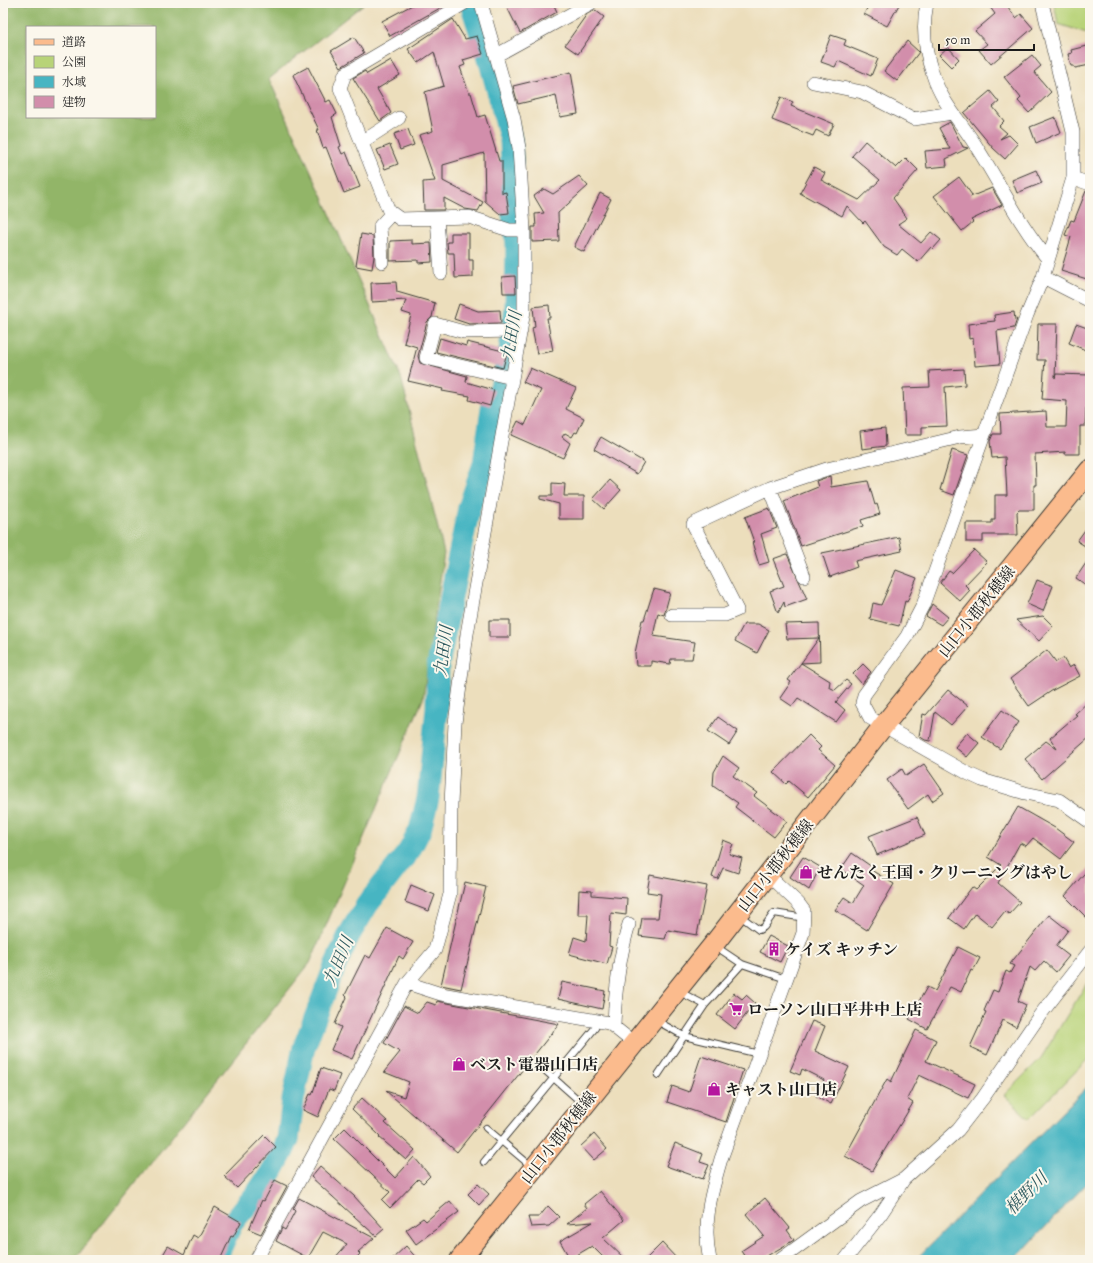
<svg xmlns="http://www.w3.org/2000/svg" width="1093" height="1263" font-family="'IM FELL Great Primer','Noto Serif JP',serif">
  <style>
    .green { fill: #b8d378; stroke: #6a784a }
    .forest { fill: #92b568; stroke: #576842; fill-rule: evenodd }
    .water { fill: #47b5c2; stroke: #32686f }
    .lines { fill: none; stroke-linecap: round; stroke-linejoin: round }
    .river { stroke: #47b5c2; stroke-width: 23 }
    .building { fill: #d28eab }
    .service-casing { stroke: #3b3934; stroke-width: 8 }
    .minor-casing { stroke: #3b3934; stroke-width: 14 }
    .primary-casing { stroke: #3b3934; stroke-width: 22 }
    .service { stroke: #fff; stroke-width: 6 }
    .minor { stroke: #fff; stroke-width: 13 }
    .primary { stroke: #fbbb8d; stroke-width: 20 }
    .labels { text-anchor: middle; stroke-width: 4; stroke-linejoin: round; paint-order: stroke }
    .street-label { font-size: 16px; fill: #1c1c1c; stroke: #fbf7ec }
    .poi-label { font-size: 16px; font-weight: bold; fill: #1c1c1c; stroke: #fbf7ec; text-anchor: start }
    .water-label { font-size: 17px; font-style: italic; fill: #2d595e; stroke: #fbf7ec }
  </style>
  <rect width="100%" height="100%" fill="#fbf7ec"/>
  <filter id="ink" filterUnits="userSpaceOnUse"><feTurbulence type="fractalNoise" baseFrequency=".025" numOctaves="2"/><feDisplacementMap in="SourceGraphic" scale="8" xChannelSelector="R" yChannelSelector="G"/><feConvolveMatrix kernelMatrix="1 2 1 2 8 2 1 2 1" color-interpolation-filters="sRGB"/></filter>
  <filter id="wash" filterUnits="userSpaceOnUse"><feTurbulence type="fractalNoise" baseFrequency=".012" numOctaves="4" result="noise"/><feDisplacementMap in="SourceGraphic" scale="16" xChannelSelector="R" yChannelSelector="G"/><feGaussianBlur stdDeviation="0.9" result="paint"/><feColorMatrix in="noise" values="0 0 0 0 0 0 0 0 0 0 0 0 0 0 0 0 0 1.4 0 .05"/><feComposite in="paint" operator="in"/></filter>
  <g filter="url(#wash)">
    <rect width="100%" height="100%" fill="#ecdebc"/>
    <path class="green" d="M1054,3H1090V34L1058,24Z
      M1090,978V1057L1029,1119L1004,1095L1041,1058Z"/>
    <path class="forest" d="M3,3H365L269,79L324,200L401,377L444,553L423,699L310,963L74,1260H3ZM27,27H155V117H27Z"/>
    <path class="water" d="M1090,1084V1180L1014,1260H915Z"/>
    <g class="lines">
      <path class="river" d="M215,1260L232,1223L257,1193L273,1170L283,1151L288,1139L293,1100L304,1047L335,966L349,935L367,905L409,851L420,830L428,798L437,708L438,666L459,556L469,508L484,464L492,409L501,387L509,357L516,308L517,243L509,187L512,162L511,140L491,65L471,3"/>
    </g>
    <g id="blocks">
      <path class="building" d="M416,3H449L390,36L382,21Z
        M505,3H553L557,12L520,33Z
        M870,3H900L887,26L864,14Z
        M987,3H1005L1016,18L1021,14L1033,28L991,64L979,50L987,44L975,31L995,14Z
        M595,10L604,17L578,54L565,45L587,14Z
        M453,19L465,39L477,36L483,54L463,60L465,65L460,67L469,93H471L478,117L485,115L499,161H502V193L506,192L509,213L500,214L485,201L484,153L443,165V181L483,202L478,211L465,209L444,198V210H424L423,182L435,181L419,135L433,131L425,92L444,86L434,52L418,63L408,49Z
        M831,35L846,40L844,45L878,59L871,76L838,61L835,67L821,62Z
        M354,37L364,53L341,67L331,51Z
        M907,41L919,52L897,81L884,71Z
        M1090,45V65L1075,68L1074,66H1071L1068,54L1072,53L1071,50Z
        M948,47L959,59L951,67L939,55Z
        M1032,55L1041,66L1034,72L1051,92L1029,113L1018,101L1021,98L1004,77Z
        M391,60L400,75L377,89L391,113L380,121L353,78L365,71L367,74Z
        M308,67L326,102L330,100L337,114L332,117L341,146L339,147L342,154L346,152L360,187L344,193L326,147L323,148L317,130H319L293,75Z
        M571,72L578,114L560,117L556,95L518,104L513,86Z
        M990,91L999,102L993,107L1004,121L999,126L1007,133L1000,139L1009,135L1018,144L1005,159L993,148L964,113Z
        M781,97L793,102L791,106L834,124L828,136L816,130L813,136L772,120Z
        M1055,117L1061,132L1036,143L1030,127Z
        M950,122L963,147L968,148L946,159L947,166L927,168L925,151L950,149L939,128Z
        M408,129L414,145L400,150L394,134Z
        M865,141L896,168L906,158L918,170L893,198L907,218L898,224L921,243L931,232L941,240L933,249L931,247L918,262L902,249L897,255L884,247L865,221L863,223L847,206L842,216L800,193L814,167L825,173L821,180L859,200L880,180L852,156Z
        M390,145L398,164L385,169L377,150Z
        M1036,170L1042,183L1017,193L1012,180Z
        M579,176L588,186L558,213L559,241L532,242V227H536L535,214L544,213L534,196L544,189L553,194Z
        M959,177L972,195L970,197L992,188L1002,205L971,220L973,222L962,231L934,196Z
        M1086,191L1090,192V280L1061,271L1071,237L1065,235L1071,220L1074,221Z
        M600,193L611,199L584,252L574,247Z
        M451,233H469V260H473V277L455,278L454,253H448L447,242H451Z
        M361,234L373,236L374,257L372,269L356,266Z
        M412,240V244L431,243L432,262L418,263V260L390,261V241Z
        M515,276L516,293H503L502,277Z
        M396,282L397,292L435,303L432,317L427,322L418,356L420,363L467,376L466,382L494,390L490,406L469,400L470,396L442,391L443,389L408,381L417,347L404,343L411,315L402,312L406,300L372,302L371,283Z
        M459,304L478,311L500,310L501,323L469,324L454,319Z
        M549,305L550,318H547L553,351L537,354L532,328L535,327L533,307Z
        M1014,312L1015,320L1017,319L1014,328L997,331L1000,364L975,366L973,338L969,339L968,324L995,321L994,315Z
        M1038,324H1057L1055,378L1056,374L1090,375V408H1086L1085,426H1080V454H1065V452L1035,454L1036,485H1034V510H1019L1017,512L1018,535H983V542H966V523H992V520H995V495H1007L1005,457L992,458L990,441L993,434H1001L1000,414L1046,411L1047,427H1066L1067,401L1042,399L1045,360H1037Z
        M1076,324L1090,329V352L1069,343Z
        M440,338L466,346L467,342L507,352L503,368L436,352Z
        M530,368L576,388L566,409L584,418L577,433L575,432L572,437L565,433L562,437L570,443L563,458L511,435L518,421L525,425L541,390L523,382Z
        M964,369L965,385L945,387L947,426L922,427V435H905L903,388L930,387L929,371Z
        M885,428L886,446L862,449L860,431Z
        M601,437L644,462L637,474L594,449Z
        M952,450L968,455L954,495L940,490Z
        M830,476L831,487L868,481L875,505L877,504L880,514L861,520L863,526L801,546L784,501L818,487L816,481Z
        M610,480L621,490L604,509L593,499Z
        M552,483L565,484L564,496H584V519H559V504L540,499V496H552Z
        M769,508L777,528L761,534L769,562L759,565L752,542H754L745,517Z
        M1090,523V549L1077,541Z
        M899,537L902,551L855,561L857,567L830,577L822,553Z
        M974,550L987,562L965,585L970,590L960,601L940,583L949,571L952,573Z
        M787,554L807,599L785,607L784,602L778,613L770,591L784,586L773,559Z
        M1090,557V588L1076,578Z
        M896,570L917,578L907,602L905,601L899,626L870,619L873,603L881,605Z
        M1037,580L1053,586L1043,611L1027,604Z
        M654,589L670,593L664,615L658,613L653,636L695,642L692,659H671L670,664L651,661V666H636L635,653L642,620H644Z
        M932,604L948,617L941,625L926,616Z
        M1043,616L1053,626L1039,641L1016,620Z
        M489,620H510V637H489Z
        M819,623L820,662L801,663L819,638L787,639L785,624Z
        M744,624H758L769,630L757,653L735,641Z
        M1047,650L1056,662L1063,658L1069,668L1074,665L1080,676L1053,690L1029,706L1010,679Z
        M801,663L830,681L829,687L835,690L846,680L851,684L836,702L845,710L836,722L798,698L792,706L780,698L791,682L788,680Z
        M863,664L871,672L862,684L853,674Z
        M948,690L968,706L951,725L935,712L930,741L925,740L919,736L923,714L926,715Z
        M1090,700V737L1042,779L1025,759L1046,741L1057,749L1050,738L1077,715L1075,714Z
        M1002,710L1019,722L1000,749L982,737Z
        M718,717L738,731L729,745L708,731Z
        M967,733L979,743L967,757L955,747Z
        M809,735L821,747L818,750L835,765L808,797L789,781L786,784L773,772Z
        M723,756L739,768L733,776L757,793L754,796L787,821L774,837L735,807L738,803L713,786L714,772Z
        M924,764L944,793L932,801L928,794L908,809L887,780L902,769L906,776Z
        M1018,807L1055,828L1074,842L1061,859L1033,838L1026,846L1020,843L998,883L1020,902L1009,914L1005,911L992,927L975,913L964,929L949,918L972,887L976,890L1001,865L988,857Z
        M917,817L925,835L877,855L869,836Z
        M723,840L733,844L729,854L742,858L738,873L723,868L718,879L712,877Z
        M852,853L872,867L871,870L894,884L867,930L835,910L844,897L853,903L864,885L841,869Z
        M803,857L820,867L809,890L790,877Z
        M1090,867V921L1065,896Z
        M650,875L707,886L697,935L668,930L665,939L639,936L642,918H658L661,894L647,892Z
        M465,882L486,887L461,989L441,985Z
        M411,885L435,895L429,911L405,902Z
        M579,890L592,891V895L627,898L626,915L611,913L609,946L612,947L607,964L569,954L574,937L586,941L588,915H578Z
        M1049,915L1068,930L1056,946L1069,956L1056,972L1044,961L1035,971L1030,967L1018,1001L1026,1005L1016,1027L1003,1020L987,1055L970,1047L986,1012L984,1011L993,990L998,992L1006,971L1010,973L1014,966L1010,964Z
        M387,928L413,942L403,959L399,956L352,1059L331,1050L341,1027L335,1024L347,997L345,995L365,955L370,958Z
        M769,936L788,946L780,962L760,952Z
        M958,947L980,958L973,971L971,970L961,992L950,987L927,1029L909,1019L927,987L935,991Z
        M562,982L605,991L602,1009L558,999Z
        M734,993L742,999L746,995L755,1003L735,1029L717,1015Z
        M437,1001L559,1024L457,1152L386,1091L404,1097L409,1082L384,1072L400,1052L384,1043L404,1006L418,1013L427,1002L436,1005Z
        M812,1021L825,1026L815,1051L849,1067L831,1104L816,1096L824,1080L802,1069L800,1075L790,1071Z
        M916,1030L936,1040L926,1061L975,1084L968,1098L919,1075L907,1099L913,1103L872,1171L845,1156L887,1079L891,1082Z
        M701,1056L743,1070L726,1122L667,1102L672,1086L689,1092Z
        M321,1068L340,1075L334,1091L329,1089L318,1117L303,1110L310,1094L312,1095Z
        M362,1098L387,1121L385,1123L415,1150L406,1160L379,1137L380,1136L352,1109Z
        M345,1128L395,1178L414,1157L430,1176L423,1183L418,1179L390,1208L382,1200L390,1192L334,1139Z
        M594,1134L607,1149L594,1160L581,1146Z
        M264,1135L276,1147L237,1188L224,1176Z
        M675,1143L703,1154L700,1162L709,1165L703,1179L666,1166Z
        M320,1166L354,1196L384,1229L376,1236L311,1177Z
        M275,1180L287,1186L261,1234L249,1229L262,1200L264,1201Z
        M478,1184L489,1194L479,1205L468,1194Z
        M600,1191L624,1220L603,1238L626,1260H606L592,1246L570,1259L560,1241L593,1222L567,1224L587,1208L584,1204Z
        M299,1198L374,1238L358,1252L360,1254L354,1260H333L347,1244L323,1232L308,1258L276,1241L282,1228L285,1230L295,1211L293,1209Z
        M765,1198L790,1228L787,1230L794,1240L760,1260H747L741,1251L764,1236L746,1214Z
        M450,1201L459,1212L416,1244L406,1230L423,1218L426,1221Z
        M548,1206L559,1217L549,1226L531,1227L528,1217H539Z
        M215,1207L241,1222L233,1237L231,1236L220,1260H160L168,1246L184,1255L193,1235L198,1238Z
        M662,1243L678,1260H645Z
        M406,1246L418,1260H391Z"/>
    </g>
  </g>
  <g filter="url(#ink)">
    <use href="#blocks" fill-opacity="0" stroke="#3b3934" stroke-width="1"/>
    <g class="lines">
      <g class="service-casing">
        <path id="service" d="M739,915L759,930L764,927L774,913L805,918
          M715,946L742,964L786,979
          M680,992L705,1005L742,964
          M657,1021L684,1036L759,1054
          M540,1066L583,1104
          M658,1075L705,1005
          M486,1128L531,1166
          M484,1162L595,1028"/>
      </g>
      <g class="minor-casing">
        <path id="minor" d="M465,3L345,74L340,88L389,211L400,219L469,217L509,230H524
          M927,3C922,27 925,52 933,75C942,104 964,125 979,151C1002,187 1020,226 1048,259
          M1042,3L1073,132V178L1043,277L1027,315L923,605L907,636L864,695L862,703L870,718L969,774L982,780L1025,793L1059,800L1090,822
          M497,55L591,3
          M813,82L862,92L914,119L952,113
          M362,142L399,118
          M1073,178L1090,184
          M437,218L441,273
          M382,262L380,226L392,213
          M1043,277L1090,301
          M512,378L426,358L435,324L464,332L521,331
          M770,488L804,576
          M672,615H725L737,610L693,524L770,488L827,469L960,437L984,435
          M407,983L441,994L609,1023L634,1043
          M614,1026C615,991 619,958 629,924
          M256,1260L407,983L435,950L450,894L451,804L455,723L467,634L524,311V230L519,148L514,119L481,3
          M710,1260C702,1225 711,1193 721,1159L803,933L804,911L798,903L768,875
          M780,1260L861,1201L902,1180
          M845,1260L881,1214L904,1179L958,1130L983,1098L1040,1015L1090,951"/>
      </g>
      <g class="primary-casing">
        <path id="primary" d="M460,1260L714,944L884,725L1090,470"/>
      </g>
      <use href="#service" class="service"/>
      <use href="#minor" class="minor"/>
      <use href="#primary" class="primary"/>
    </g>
  </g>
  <defs>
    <g id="shop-bare" transform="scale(1.08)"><path d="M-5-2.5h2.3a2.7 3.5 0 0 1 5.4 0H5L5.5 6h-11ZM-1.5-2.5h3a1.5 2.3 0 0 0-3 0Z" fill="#b5179e" stroke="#fbf7ec" stroke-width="2.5" paint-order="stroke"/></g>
    <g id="building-bare" transform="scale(1.08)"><path d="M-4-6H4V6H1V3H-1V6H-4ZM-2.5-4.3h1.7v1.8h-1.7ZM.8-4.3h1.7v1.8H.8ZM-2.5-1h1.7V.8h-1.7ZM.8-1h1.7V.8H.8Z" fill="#b5179e" stroke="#fbf7ec" stroke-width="2.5" paint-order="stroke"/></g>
    <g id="supermarket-bare" transform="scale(1.08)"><path d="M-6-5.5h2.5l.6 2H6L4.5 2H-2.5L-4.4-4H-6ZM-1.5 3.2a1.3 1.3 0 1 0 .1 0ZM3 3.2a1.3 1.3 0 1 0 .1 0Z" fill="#b5179e" stroke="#fbf7ec" stroke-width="2.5" paint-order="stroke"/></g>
  </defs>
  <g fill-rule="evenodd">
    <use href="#shop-bare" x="806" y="872"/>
    <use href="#building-bare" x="774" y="949"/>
    <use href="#supermarket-bare" x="736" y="1009"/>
    <use href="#shop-bare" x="459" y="1064"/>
    <use href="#shop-bare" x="714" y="1089"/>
  </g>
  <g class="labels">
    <g class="street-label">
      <text transform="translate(976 611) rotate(-51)" y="6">山口小郡秋穂線</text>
      <text transform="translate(775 865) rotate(-52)" y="6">山口小郡秋穂線</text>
      <text transform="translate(558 1137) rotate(-52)" y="6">山口小郡秋穂線</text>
    </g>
    <g class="poi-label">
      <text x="817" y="878">せんたく王国・クリーニングはやし</text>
      <text x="785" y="955">ケイズ キッチン</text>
      <text x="747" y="1015">ローソン山口平井中上店</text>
      <text x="470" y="1070">ベスト電器山口店</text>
      <text x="725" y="1095">キャスト山口店</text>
    </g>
    <g class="water-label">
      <text transform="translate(511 336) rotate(-80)" y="6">九田川</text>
      <text transform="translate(443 651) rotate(-82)" y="6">九田川</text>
      <text transform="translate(338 961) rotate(-67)" y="6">九田川</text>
      <text transform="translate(1026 1193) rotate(-45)" y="6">椹野川</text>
    </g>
  </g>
  <rect width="1093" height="1263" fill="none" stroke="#fbf7ec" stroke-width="16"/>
  <rect x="26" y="26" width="130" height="92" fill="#fbf7ec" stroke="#a29f99"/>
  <rect x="34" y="39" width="20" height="6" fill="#fbbb8d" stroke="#a29f99"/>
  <text x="62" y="46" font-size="12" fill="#1c1c1c">道路</text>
  <rect x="34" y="56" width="20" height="12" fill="#b8d378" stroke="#a29f99"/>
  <text x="62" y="66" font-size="12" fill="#1c1c1c">公園</text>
  <rect x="34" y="76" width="20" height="12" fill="#47b5c2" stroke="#a29f99"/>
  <text x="62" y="86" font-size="12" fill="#1c1c1c">水域</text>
  <rect x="34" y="96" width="20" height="12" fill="#d28eab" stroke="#a29f99"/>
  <text x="62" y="106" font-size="12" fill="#1c1c1c">建物</text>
  <path d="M939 44v6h95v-6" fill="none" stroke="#1c1c1c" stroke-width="2"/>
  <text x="945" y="44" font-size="12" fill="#1c1c1c" stroke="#fbf7ec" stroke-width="3" paint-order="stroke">50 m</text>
</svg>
